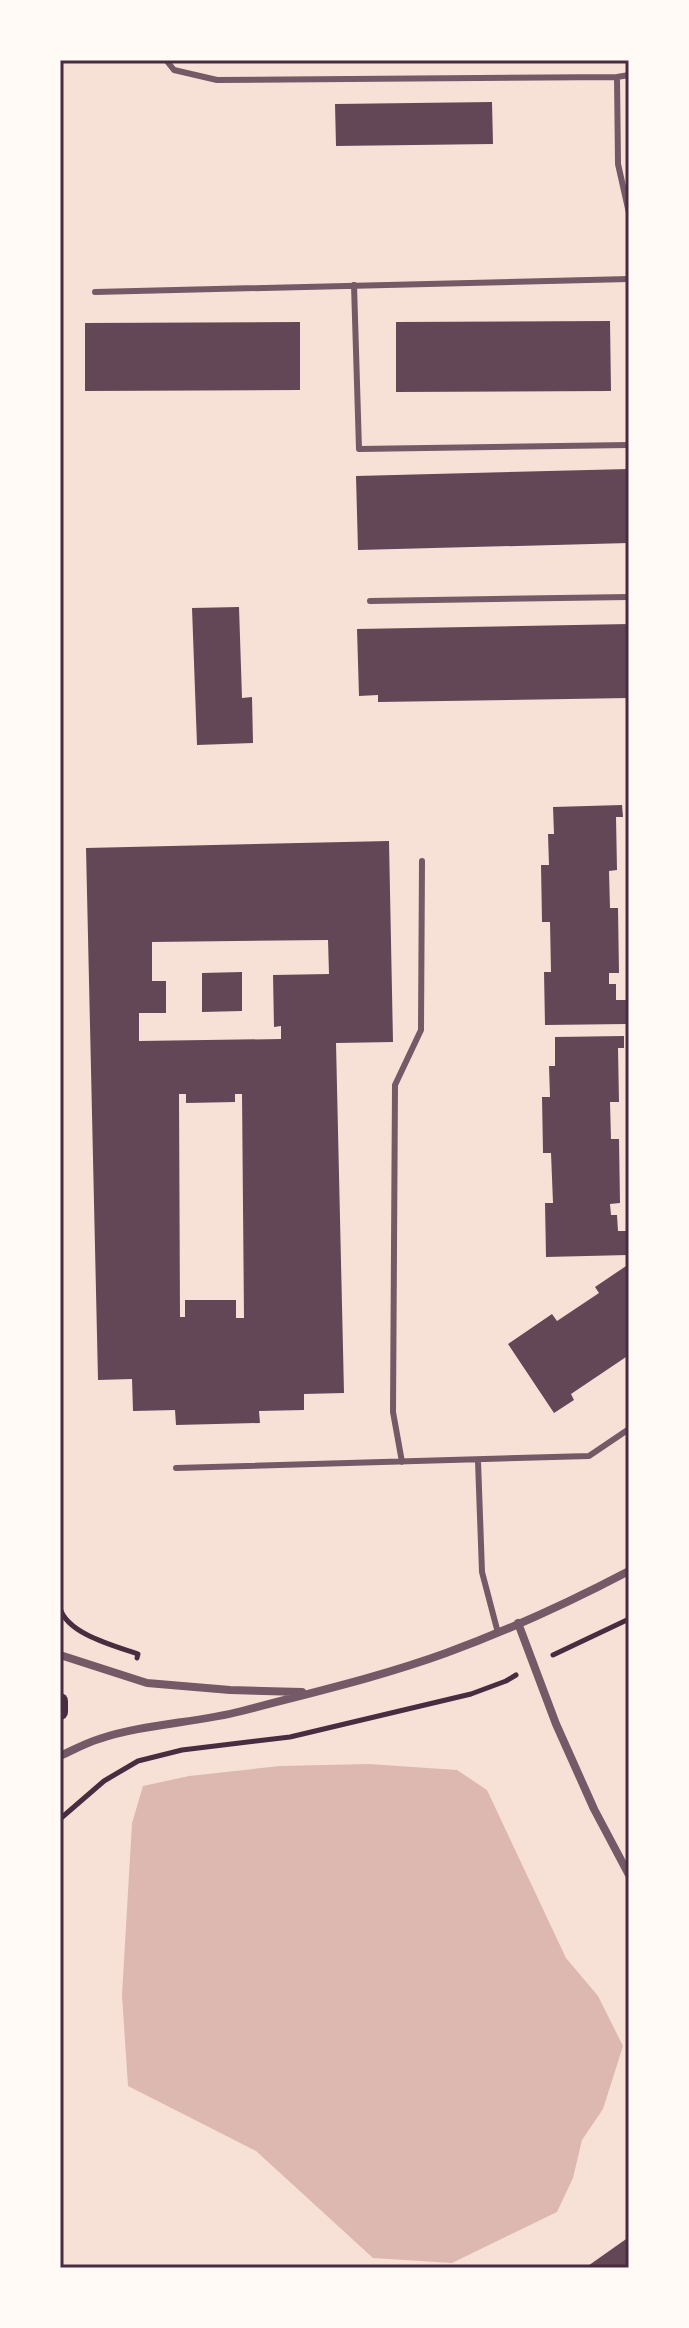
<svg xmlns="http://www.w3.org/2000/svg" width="689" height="2328" font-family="Barlow,sans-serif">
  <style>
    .water { fill: #dcb8b0 }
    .building { fill: #644757; fill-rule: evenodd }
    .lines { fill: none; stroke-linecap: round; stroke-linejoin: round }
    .path { stroke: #4a2c40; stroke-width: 5 }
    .service { stroke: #755966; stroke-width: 6 }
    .minor { stroke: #755966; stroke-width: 8 }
    .secondary { stroke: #4a2c40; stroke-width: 16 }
    .neatline { fill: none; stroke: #4a2c40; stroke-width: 3 }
  </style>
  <rect width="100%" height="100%" fill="#f7e1d7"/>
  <path class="water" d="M369,1764L457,1770L487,1790L566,1958L598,1996L623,2046L603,2109L582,2140L573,2178L557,2212L452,2263L373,2258L256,2151L128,2086L122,1995L132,1823L143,1786L189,1776L280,1766Z"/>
  <path class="building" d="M492,102L493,144L336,146L335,104Z
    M610,321L611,391L396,392V322Z
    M300,322V390L85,391V323Z
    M629,469V543L358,550L356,476Z
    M239,607L242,698L252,697L253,743L197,745L192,608Z
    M629,624V698L378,702V695L359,696L357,629Z
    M622,805L623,817H616L617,870L609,871L610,908H618L619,973H609V984H616V1000H626L627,1024L545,1025L544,972H551L550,922H542L541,865H549L548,834H554L553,807Z
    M389,841L393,1042L336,1043L344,1393L304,1394V1410L259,1411L260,1423L176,1425L175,1410L133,1411L132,1379L98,1380L86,848ZM328,940L329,974L273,975L274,1027L281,1026V1039L139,1041V1013H166V981H152V942ZM179,1094H186V1103L235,1102V1094H242L244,1318H236V1300H185V1317H180Z
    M242,972V1011L202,1012V973Z
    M624,1036V1048H618L619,1102H610L611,1139H619L620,1203L610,1204L611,1215H617L618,1231H628V1255L546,1257L545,1203H553L551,1153H543L542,1097H550L549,1066H555V1037Z
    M629,1264V1355L571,1394L574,1400L554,1413L508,1344L552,1314L557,1321L599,1293L595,1287Z
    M629,2237V2268H585Z"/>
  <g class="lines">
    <path class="path" d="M60,1608C67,1634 115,1646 138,1654L137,1658
      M553,1655L629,1619
      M60,1819L104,1781L138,1761L182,1750L290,1737L471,1694L506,1681L516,1675"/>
    <path class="service" d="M166,60L174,70L217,80L617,77L629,75
      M617,77L618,164L629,213
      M354,285L359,449L629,445
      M95,292L629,279
      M370,601L629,597
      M478,1461L482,1572L498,1633
      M402,1462L393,1412L395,1085L421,1030L422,861
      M176,1468L589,1456L629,1429"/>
    <path class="minor" d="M518,1623L556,1724L594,1809L629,1875
      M60,1655L147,1683L230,1690L302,1692
      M60,1756C73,1750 86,1743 99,1739C143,1724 196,1723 242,1711C310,1693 380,1677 446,1653C509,1630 570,1602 629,1571"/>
    <path class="secondary" d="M60,1701V1712"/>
  </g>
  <rect width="689" height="2328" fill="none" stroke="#fffaf5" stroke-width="124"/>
  <rect x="62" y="62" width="565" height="2204" class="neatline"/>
</svg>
